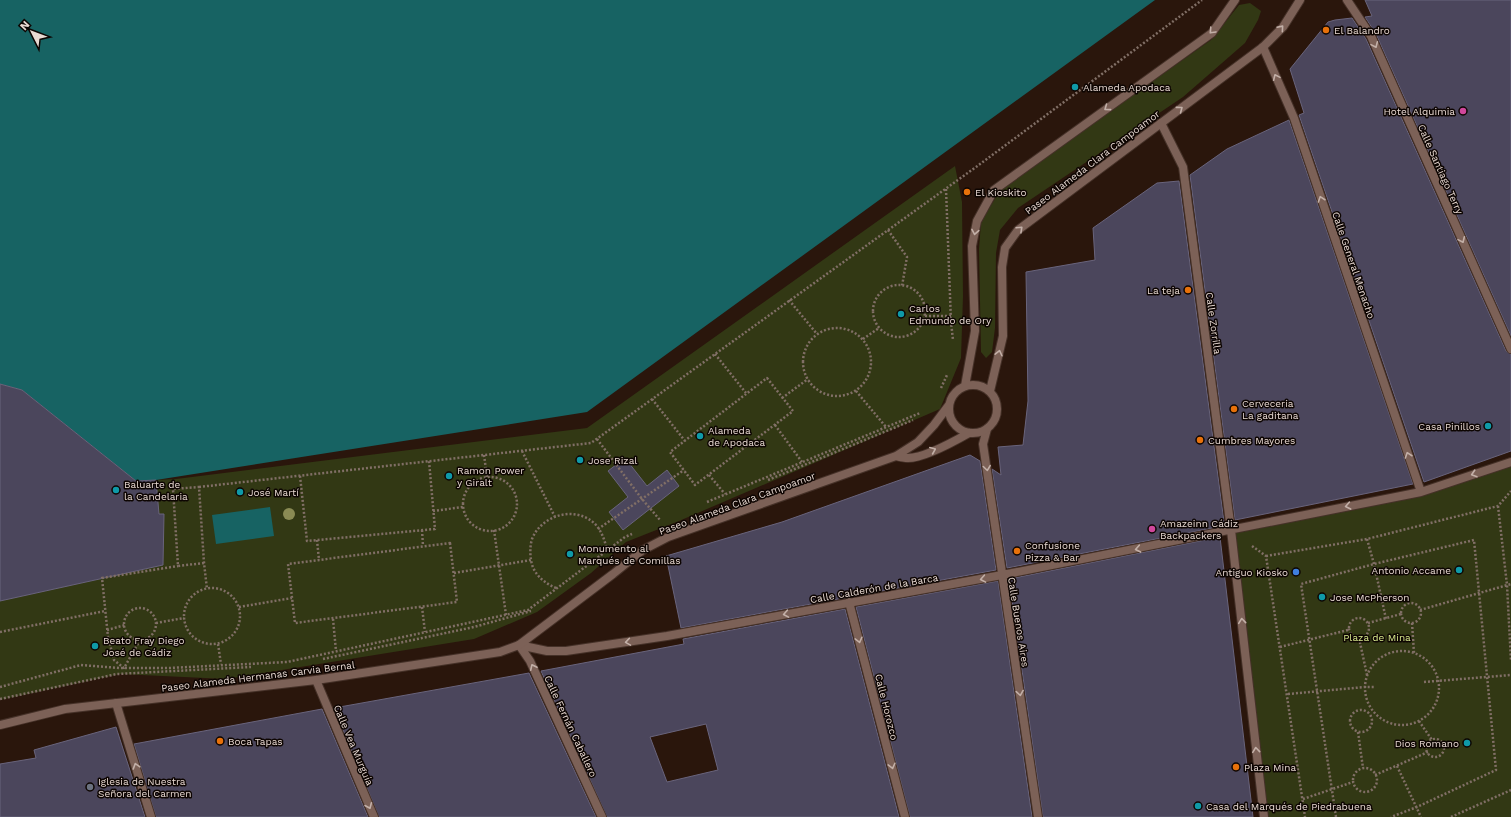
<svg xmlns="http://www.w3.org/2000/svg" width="1511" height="817" font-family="'Work Sans',sans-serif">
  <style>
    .green { fill: #323814 }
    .water { fill: #176363 }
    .building { fill: #4b465c; stroke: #69647c; fill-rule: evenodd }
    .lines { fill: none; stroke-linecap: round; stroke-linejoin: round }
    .pedestrian-casing { stroke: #453128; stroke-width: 10 }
    .minor-casing { stroke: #453128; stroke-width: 10 }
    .tertiary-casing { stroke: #453128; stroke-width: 10 }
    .path { stroke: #816f66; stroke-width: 2.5; stroke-dasharray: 2 2; stroke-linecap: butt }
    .pedestrian { stroke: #7c6157; stroke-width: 8 }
    .minor { stroke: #7c6157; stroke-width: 8 }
    .tertiary { stroke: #7c6157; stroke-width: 8 }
    .tree { fill: #8a8b54 }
    .oneway { stroke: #c3b0a8 }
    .food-dot { fill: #e8710a; stroke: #0d0502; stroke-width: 1.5 }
    .culture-dot { fill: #0f9aa8; stroke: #0d0502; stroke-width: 1.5 }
    .hotel-dot { fill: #d1479c; stroke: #0d0502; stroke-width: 1.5 }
    .shop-dot { fill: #3f7fe0; stroke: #0d0502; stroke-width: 1.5 }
    .worship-dot { fill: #6b7280; stroke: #0d0502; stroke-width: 1.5 }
    .labels { text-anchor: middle; stroke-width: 3; stroke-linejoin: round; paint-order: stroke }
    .poi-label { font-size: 10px; fill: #e9dad3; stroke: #0d0502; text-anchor: start }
    .street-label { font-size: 10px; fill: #e9dad3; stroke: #0d0502 }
    .park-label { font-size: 10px; fill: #d9ea8e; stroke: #0d0502 }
  </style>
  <rect width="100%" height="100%" fill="#2a160c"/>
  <path class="green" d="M1250,3L1261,11L1258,20L1245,43L1183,97L1018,208L1000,230L996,253L995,328L992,352L986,358L981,352L979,249L981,222L1002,187L1211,40L1239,5Z
    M955,166L962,202L963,296L961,358L940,409L679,521L626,542L591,573L537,612L474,639L226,679L120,674L0,700V601L163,565L164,514L63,511L127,493L157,487L156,480L176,479L587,428Z
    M1511,462V817H1264L1231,530L1421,492Z"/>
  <path class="water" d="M0,0H1155L587,412L156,480L136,481L22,390L0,384Z
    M270,507L274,536L216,544L212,515Z"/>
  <path class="building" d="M1365,0H1511V336L1376,34L1365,17L1372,16Z
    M1352,18L1366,39L1506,351L1511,354V451L1424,482L1299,115L1304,113L1290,69L1328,22L1335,20Z
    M1289,120L1413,484L1235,520L1190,175L1227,149Z
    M1179,181L1224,522L1219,523L1218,527L1007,568L992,469L1001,475L998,447L1023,445L1028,401L1026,272L1095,260L1093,228L1157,183Z
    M0,384L22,390L136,481L156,480L159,514H164L163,565L0,601Z
    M970,455L980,461L996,570L681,628L666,556L782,522Z
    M625,458L647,486L667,470L679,486L623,530L609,512L628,497L608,471Z
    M1220,537L1253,817H1043L1009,579Z
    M998,581L1032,817H910L856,607Z
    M845,609L899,817H607L541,671L684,644L683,639ZM706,724L718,770L667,782L650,737Z
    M529,673L596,817H379L334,708Z
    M322,709L368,817H156L134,744Z
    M116,727L145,817H0V764L36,758L34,750Z"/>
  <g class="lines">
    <g class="pedestrian-casing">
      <path id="pedestrian" d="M1161,123L1183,167L1231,530"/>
    </g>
    <g class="minor-casing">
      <path id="minor" d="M1347,0L1371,36L1511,349
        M1263,47L1294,118L1421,492
        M987,429L983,444L1038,817
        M1231,530L1264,817
        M849,602L905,817
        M519,645L547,651H566L667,636L1002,575L1421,492L1511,462
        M519,645L530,661L602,817
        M316,680L374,817
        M116,703L151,817"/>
    </g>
    <g class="tertiary-casing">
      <path id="tertiary" d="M949 409a24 24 0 1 1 48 0a24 24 0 1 1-48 0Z
        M965,386L975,331L972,246L977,221L994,190L1212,33L1235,0
        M990,391L1003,336L1002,267L1005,248L1018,230L1263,47L1283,27L1300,0
        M896,456C900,457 904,458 908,458C924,458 955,441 969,433
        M0,725L65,709L316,680L500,652L519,645L613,574L643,550L668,537L896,456L918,442L934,425L949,405"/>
    </g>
    <path class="path" d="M946,189L951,322L953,340
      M888,230L907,257L902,286
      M873 311a26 26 0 1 1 52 0a26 26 0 1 1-52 0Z
      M789,300L817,334
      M925,316H951
      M803 362a34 34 0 1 1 68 0a34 34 0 1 1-68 0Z
      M863,339L879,328
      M715,354L746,393
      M767,378L793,411L695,485L670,452Z
      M941,388L947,375
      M856,391L886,427
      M782,398L808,379
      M652,399L685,441
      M775,425L802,462
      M597,439L642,499L660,520
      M522,451L555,517
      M484,455L487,477
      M709,475L725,494
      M300,476L307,541L435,529L429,461
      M463 504a27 27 0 1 1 54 0a27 27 0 1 1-54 0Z
      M768,480L913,420
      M199,487L591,443L976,167L1202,0
      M707,502L920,413
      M1498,506L1507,585L1511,661
      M433,511L463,507
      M598,529L684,470
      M422,530L423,546
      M494,530L506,615
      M1367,539L1374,564L1386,619
      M317,540L319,560
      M450,543L457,602L295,623L288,564Z
      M1252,546L1266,556L1305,817
      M1266,556L1367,539L1498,506L1511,491
      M204,563L178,566L173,489L199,487L204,563L207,589
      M454,573L531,560
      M184 616a28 28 0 1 1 56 0a28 28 0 1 1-56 0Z
      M556,588C544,583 533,574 531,560C530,553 530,546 532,539C542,514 577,505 596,525C602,532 605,541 607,550
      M1401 613a10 10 0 1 1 20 0a10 10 0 1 1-20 0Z
      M239,607L292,598
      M422,607L425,632
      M124 624a16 16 0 1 1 32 0a16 16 0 1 1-32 0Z
      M1420,610L1511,584
      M1349 628a10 10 0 1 1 20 0a10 10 0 1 1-20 0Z
      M333,619L336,651
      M156,623L184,618
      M1368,623L1401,614
      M1412,623L1414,653
      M107,630L125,625
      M0,632L105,611
      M1359,638L1367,675
      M140,640L124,668L114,660L108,637L102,578L178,566
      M218,644L221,664
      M1280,647L1348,630
      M1365 688a37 37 0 1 1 74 0a37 37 0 1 1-74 0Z
      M323,659L474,627L531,611
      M1424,682L1511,675
      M0,687L81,665L119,668H169L287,662L528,610L625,537L632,534
      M1288,694L1365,687H1375
      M0,699L117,674L251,667
      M1350 721a11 11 0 1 1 22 0a11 11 0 1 1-22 0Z
      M1419,721L1432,740
      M1358,732L1363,768
      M1426 748a9 9 0 1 1 18 0a9 9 0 1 1-18 0Z
      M1397,766L1421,817
      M1353 780a12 12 0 1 1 24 0a12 12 0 1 1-24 0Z
      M1375,775L1428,752
      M1303,799L1353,782
      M1336,817L1301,584L1374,564L1474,540L1496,770L1417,807L1391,817
      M1451,817L1511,790"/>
    <use href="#pedestrian" class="pedestrian"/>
    <use href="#minor" class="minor"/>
    <use href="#tertiary" class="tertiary"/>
  </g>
  <circle class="tree" cx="289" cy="514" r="6"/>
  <defs><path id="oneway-chevron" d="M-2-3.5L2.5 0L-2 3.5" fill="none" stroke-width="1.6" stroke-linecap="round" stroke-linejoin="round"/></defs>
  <g class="oneway">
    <use href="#oneway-chevron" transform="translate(1281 28) rotate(-49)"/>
    <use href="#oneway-chevron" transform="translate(1212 31) rotate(133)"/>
    <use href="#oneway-chevron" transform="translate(1375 45) rotate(66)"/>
    <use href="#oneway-chevron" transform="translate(1276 77) rotate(-114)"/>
    <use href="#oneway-chevron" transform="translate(1107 108) rotate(144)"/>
    <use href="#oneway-chevron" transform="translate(1180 109) rotate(-37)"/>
    <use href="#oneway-chevron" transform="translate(1321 199) rotate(-109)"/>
    <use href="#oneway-chevron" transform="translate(1020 229) rotate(-43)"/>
    <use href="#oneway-chevron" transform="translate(975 232) rotate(100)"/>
    <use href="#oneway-chevron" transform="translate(1462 240) rotate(66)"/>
    <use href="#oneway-chevron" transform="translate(999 353) rotate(-77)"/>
    <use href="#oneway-chevron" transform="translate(933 450) rotate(-23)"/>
    <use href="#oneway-chevron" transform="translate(1408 455) rotate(-109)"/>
    <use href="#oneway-chevron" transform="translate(987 468) rotate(82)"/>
    <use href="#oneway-chevron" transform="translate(1474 474) rotate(162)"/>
    <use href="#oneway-chevron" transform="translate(1348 506) rotate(169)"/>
    <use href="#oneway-chevron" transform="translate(1138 549) rotate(169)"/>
    <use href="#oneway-chevron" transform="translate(983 579) rotate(170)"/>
    <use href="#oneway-chevron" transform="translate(786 614) rotate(170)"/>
    <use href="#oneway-chevron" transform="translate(1242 621) rotate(-96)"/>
    <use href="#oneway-chevron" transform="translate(859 640) rotate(76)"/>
    <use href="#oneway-chevron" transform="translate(628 642) rotate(171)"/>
    <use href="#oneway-chevron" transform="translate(533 667) rotate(-115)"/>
    <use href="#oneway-chevron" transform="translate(1020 693) rotate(81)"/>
    <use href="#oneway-chevron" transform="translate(1256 750) rotate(-96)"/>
    <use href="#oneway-chevron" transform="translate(136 766) rotate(-107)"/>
    <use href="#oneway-chevron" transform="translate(892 766) rotate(76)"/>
    <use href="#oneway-chevron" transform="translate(369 806) rotate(67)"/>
  </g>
  <g class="food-dot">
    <circle cx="1326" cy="30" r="4"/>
    <circle cx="967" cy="192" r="4"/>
    <circle cx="1188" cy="290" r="4"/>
    <circle cx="1234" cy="409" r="4"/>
    <circle cx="1200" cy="440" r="4"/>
    <circle cx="1017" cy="551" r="4"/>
    <circle cx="220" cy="741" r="4"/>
    <circle cx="1236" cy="767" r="4"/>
  </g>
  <g class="culture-dot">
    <circle cx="1075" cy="87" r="4"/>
    <circle cx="901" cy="314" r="4"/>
    <circle cx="1488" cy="426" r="4"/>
    <circle cx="700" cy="436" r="4"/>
    <circle cx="580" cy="460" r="4"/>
    <circle cx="449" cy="476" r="4"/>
    <circle cx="116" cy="490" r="4"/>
    <circle cx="240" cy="492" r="4"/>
    <circle cx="570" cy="554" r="4"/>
    <circle cx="1459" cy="570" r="4"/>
    <circle cx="1322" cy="597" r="4"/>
    <circle cx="95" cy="646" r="4"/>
    <circle cx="1467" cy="743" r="4"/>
    <circle cx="1198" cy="806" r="4"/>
  </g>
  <g class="hotel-dot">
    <circle cx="1463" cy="111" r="4"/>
    <circle cx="1152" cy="529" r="4"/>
  </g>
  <circle class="shop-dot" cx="1296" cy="572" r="4"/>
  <circle class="worship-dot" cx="90" cy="787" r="4"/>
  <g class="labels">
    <g class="poi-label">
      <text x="1334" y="34">El Balandro</text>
      <text x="1083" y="91">Alameda Apodaca</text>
      <text x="1455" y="115" text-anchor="end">Hotel Alquimia</text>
      <text x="975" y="196">El Kioskito</text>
      <text x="1180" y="294" text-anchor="end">La teja</text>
      <text x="909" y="312">Carlos<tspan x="909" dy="12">Edmundo de Ory</tspan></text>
      <text x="1242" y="407">Cerveceria<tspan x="1242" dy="12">La gaditana</tspan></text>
      <text x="1480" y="430" text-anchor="end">Casa Pinillos</text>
      <text x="708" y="434">Alameda<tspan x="708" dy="12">de Apodaca</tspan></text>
      <text x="1208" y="444">Cumbres Mayores</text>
      <text x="588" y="464">Jose Rizal</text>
      <text x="457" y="474">Ramon Power<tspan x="457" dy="12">y Giralt</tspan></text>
      <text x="124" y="488">Baluarte de<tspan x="124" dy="12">la Candelaria</tspan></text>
      <text x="248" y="496">José Martí</text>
      <text x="1160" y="527">Amazeinn Cádiz<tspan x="1160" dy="12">Backpackers</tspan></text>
      <text x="1025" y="549">Confusione<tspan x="1025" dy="12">Pizza &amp; Bar</tspan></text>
      <text x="578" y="552">Monumento al<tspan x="578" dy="12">Marqués de Comillas</tspan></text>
      <text x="1451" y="574" text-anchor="end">Antonio Accame</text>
      <text x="1288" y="576" text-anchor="end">Antiguo Kiosko</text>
      <text x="1330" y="601">Jose McPherson</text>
      <text x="103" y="644">Beato Fray Diego<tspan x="103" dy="12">José de Cádiz</tspan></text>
      <text x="228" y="745">Boca Tapas</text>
      <text x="1459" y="747" text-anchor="end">Dios Romano</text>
      <text x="1244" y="771">Plaza Mina</text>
      <text x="98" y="785">Iglesia de Nuestra<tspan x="98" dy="12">Señora del Carmen</tspan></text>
      <text x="1206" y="810">Casa del Marqués de Piedrabuena</text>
    </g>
    <g class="street-label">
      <text transform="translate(1092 162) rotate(-37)" y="4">Paseo Alameda Clara Campoamor</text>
      <text transform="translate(1441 169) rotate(66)" y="4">Calle Santiago Terry</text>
      <text transform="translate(1354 265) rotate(71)" y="4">Calle General Menacho</text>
      <text transform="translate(1214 323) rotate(82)" y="4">Calle Zorrilla</text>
      <text transform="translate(737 503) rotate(-20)" y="4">Paseo Alameda Clara Campoamor</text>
      <text transform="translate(874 588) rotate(-10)" y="4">Calle Calderón de la Barca</text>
      <text transform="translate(1019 622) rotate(81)" y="4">Calle Buenos Aires</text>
      <text transform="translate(258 676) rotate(-7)" y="4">Paseo Alameda Hermanas Carvia Bernal</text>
      <text transform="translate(887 707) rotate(76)" y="4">Calle Horozco</text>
      <text transform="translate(571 726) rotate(65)" y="4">Calle Fernán Caballero</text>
      <text transform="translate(354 745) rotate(67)" y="4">Calle Vea Murguía</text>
    </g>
    <g class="park-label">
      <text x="1377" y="641">Plaza de Mina</text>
    </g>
  </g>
  <g transform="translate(32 32) rotate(312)" stroke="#0d0502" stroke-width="3" paint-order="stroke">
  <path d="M0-3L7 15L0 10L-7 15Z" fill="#e9dad3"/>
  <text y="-6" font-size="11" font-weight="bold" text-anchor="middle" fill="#e9dad3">N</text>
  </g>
</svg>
